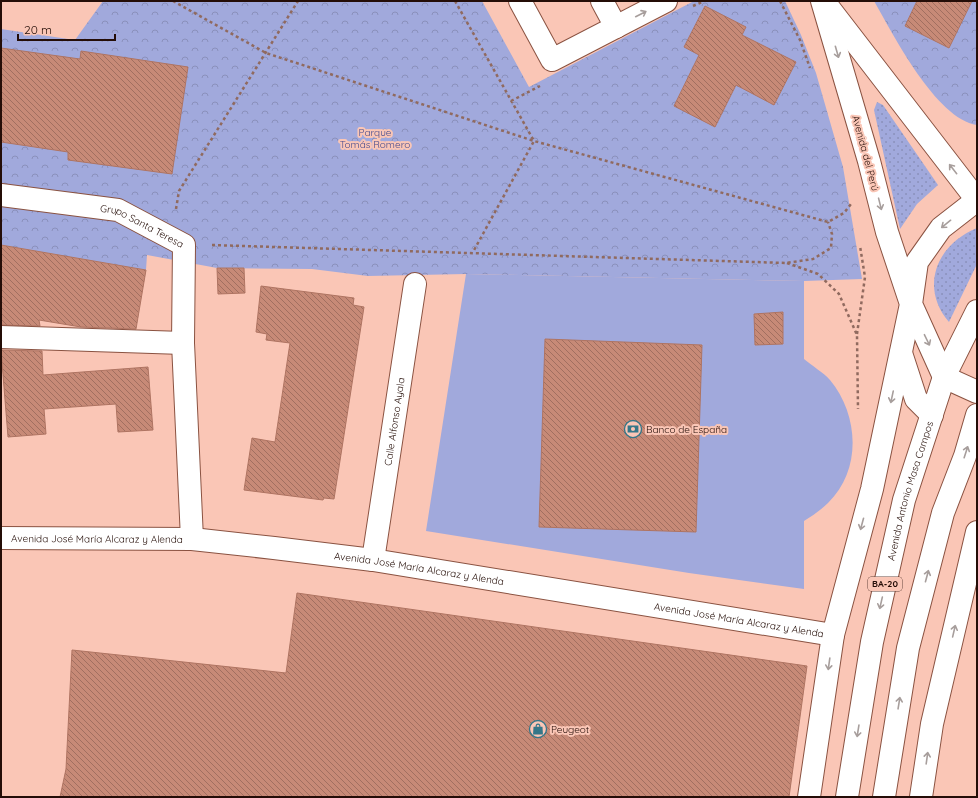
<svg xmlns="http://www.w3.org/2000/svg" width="978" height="798" font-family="Quicksand,sans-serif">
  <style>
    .grass { fill: url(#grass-dots) }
    .forest { fill: url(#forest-crowns) }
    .garden { fill: #a1a9dc }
    .building { fill: url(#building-back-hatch); stroke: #af7462 }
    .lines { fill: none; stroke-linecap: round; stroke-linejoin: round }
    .street-casing { stroke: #8a5241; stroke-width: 24 }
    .highway-casing { stroke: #8a5241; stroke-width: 24 }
    .path { stroke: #906a5f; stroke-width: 2.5; stroke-dasharray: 3 3; stroke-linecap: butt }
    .street { stroke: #fff; stroke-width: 22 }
    .highway { stroke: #fff; stroke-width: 22 }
    .oneway { stroke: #a79e9c }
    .labels { text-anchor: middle; stroke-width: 4; stroke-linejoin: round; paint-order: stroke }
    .shield { fill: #fac6b6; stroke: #64443c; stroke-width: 1 }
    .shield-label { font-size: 9px; font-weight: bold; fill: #240d07 }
    .park-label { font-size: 10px; fill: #454a8e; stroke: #fac6b6 }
    .street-label { font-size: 10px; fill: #240d07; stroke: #fac6b6 }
    .poi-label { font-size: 10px; fill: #240d07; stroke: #fac6b6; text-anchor: start }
  </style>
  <defs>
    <pattern id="grass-dots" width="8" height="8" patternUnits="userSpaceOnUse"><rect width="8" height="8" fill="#a1a9dc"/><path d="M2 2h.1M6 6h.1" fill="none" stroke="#8a90bb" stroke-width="1.8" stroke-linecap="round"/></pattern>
    <pattern id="forest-crowns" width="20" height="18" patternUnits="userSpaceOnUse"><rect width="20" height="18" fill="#a1a9dc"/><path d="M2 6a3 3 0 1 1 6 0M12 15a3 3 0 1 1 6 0" fill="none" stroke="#8a90bb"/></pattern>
    <pattern id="building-back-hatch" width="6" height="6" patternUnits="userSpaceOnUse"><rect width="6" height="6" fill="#c78a77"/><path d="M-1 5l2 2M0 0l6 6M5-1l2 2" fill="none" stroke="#a16f60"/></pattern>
  </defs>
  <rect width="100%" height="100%" fill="#fac6b6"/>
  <path class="grass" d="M877,102L883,105L938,185L917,204L900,229L874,110Z
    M977,228V264L949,322C919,287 937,244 977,228Z"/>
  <path class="forest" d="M103,1H482L529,87L694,1H785L801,35L816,73L843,167L862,279L804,281L466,274L368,276L312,269L217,268L147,255L146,270L1,245V29L75,40Z
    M874,1H977V125C936,119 893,34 874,1Z"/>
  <path class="garden" d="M466,274L804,281V359C812,366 823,372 830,380C859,415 862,470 828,503C821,510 812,516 804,521V589L689,573L426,531Z"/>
  <path class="building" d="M917,1H972L949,48L905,26Z
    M705,6L746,27L742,35L796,62L774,105L736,85L715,127L674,106L699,55L684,47Z
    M1,48L80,59L81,51L188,67L172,174L68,160V152L1,142Z
    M1,245L146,270L136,329L81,327L39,320L40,326L1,325Z
    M217,268H244L245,293L218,294Z
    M261,286L354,298L353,305L364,307L334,499L324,498L323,500L244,490L252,438L275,442L290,343L266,340L267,334L256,332Z
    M783,312V344L755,345L754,314Z
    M545,339L702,345L696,532L539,527Z
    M1,350L42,351L43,375L148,367L153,430L118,432L116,404L44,409L46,434L8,437Z
    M297,593L807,666L789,797H60L66,769L72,650L286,673Z"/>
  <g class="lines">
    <g class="street-casing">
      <g id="street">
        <path d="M520,1L552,60L666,1"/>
        <path d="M602,1L616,27"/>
        <path d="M829,8L977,200"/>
        <path id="s1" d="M1,195L118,210L184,245L183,343L192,539"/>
        <path d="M1,337L183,343"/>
        <path d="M901,353L916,399L932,415"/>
        <path id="s2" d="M1,538L192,539L274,548L373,560L833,635"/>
        <path id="s3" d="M373,560L415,284"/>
        <path d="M809,797L833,635L872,489L911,304L887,232L869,161L822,1"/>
        <path d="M921,797L932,724L977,532"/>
      </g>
    </g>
    <g class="highway-casing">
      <g id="highway">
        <path d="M977,200L941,228L917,262L911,304L944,377L977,392"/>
        <path id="s4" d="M847,797L872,642L904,500L944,377L977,311"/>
        <path d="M884,797L908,648L943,513L965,456L977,415"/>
      </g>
    </g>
    <path class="path" d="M173,1L266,53L534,141L828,222L844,213L851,204
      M455,1L534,141L473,252
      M780,1L800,40L810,68
      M693,6L704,1
      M511,101L540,86
      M176,209L179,191L298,1
      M212,245L786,263L813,259L831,248L832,234L828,222
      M787,263L818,274L839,294L857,335L858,409
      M857,334L865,277L860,246"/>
    <use href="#street" class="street"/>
    <use href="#highway" class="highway"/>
  </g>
  <defs><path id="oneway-shaft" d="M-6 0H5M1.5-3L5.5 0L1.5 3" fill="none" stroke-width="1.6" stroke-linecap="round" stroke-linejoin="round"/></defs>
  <g class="oneway">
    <use href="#oneway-shaft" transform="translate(641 14) rotate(-27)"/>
    <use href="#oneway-shaft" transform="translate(837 52) rotate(74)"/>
    <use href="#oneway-shaft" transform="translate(953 169) rotate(-128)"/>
    <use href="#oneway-shaft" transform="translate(880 204) rotate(76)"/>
    <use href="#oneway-shaft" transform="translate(946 224) rotate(141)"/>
    <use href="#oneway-shaft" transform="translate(927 340) rotate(64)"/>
    <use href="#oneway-shaft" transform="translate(892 397) rotate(102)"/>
    <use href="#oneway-shaft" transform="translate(966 452) rotate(-72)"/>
    <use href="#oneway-shaft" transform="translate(862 524) rotate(105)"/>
    <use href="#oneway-shaft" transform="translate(927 576) rotate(-75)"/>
    <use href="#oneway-shaft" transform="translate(881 603) rotate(103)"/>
    <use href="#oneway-shaft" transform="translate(954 631) rotate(-77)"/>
    <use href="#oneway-shaft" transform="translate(829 664) rotate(98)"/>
    <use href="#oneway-shaft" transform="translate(899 703) rotate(-81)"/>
    <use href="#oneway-shaft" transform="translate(858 731) rotate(99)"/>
    <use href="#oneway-shaft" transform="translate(927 758) rotate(-82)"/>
  </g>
  <defs>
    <g id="bank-ring" transform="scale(0.9)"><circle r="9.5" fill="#fac6b6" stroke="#357789" stroke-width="1.5"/><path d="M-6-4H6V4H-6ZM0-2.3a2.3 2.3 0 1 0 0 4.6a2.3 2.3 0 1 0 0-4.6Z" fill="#357789"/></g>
    <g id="shop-ring" transform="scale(0.9)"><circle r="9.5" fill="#fac6b6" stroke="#357789" stroke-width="1.5"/><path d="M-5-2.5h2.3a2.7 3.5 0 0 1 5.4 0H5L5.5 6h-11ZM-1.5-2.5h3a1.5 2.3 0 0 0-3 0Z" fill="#357789"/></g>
  </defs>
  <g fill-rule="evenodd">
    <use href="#bank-ring" x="633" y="429"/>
    <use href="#shop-ring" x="538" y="729"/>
  </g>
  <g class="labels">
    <rect class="shield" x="868" y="577" width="34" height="14" rx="3"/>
    <g class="shield-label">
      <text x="885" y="587">BA-20</text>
    </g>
    <g class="park-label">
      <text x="375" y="136">Parque<tspan x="375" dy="12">Tomás Romero</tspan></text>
    </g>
    <g class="street-label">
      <text transform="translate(866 153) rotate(75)" y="4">Avenida del Perú</text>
      <text dy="4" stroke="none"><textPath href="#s1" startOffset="146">Grupo Santa Teresa</textPath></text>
      <text dy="4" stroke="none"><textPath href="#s3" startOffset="140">Calle Alfonso Ayala</textPath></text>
      <text dy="4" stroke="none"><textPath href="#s4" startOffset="313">Avenida Antonio Masa Campos</textPath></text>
      <text dy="4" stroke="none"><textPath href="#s2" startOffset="96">Avenida José María Alcaraz y Alenda</textPath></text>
      <text dy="4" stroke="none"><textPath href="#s2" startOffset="420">Avenida José María Alcaraz y Alenda</textPath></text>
      <text dy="4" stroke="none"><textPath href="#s2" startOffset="744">Avenida José María Alcaraz y Alenda</textPath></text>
    </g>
    <g class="poi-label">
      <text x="646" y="433">Banco de España</text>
      <text x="551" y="733">Peugeot</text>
    </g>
  </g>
  <rect width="978" height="798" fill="none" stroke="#240d07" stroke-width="4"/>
  <path d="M18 34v6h97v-6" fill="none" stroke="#240d07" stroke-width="2"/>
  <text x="24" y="34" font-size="12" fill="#240d07" stroke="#fac6b6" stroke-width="3" paint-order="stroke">20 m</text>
</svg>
